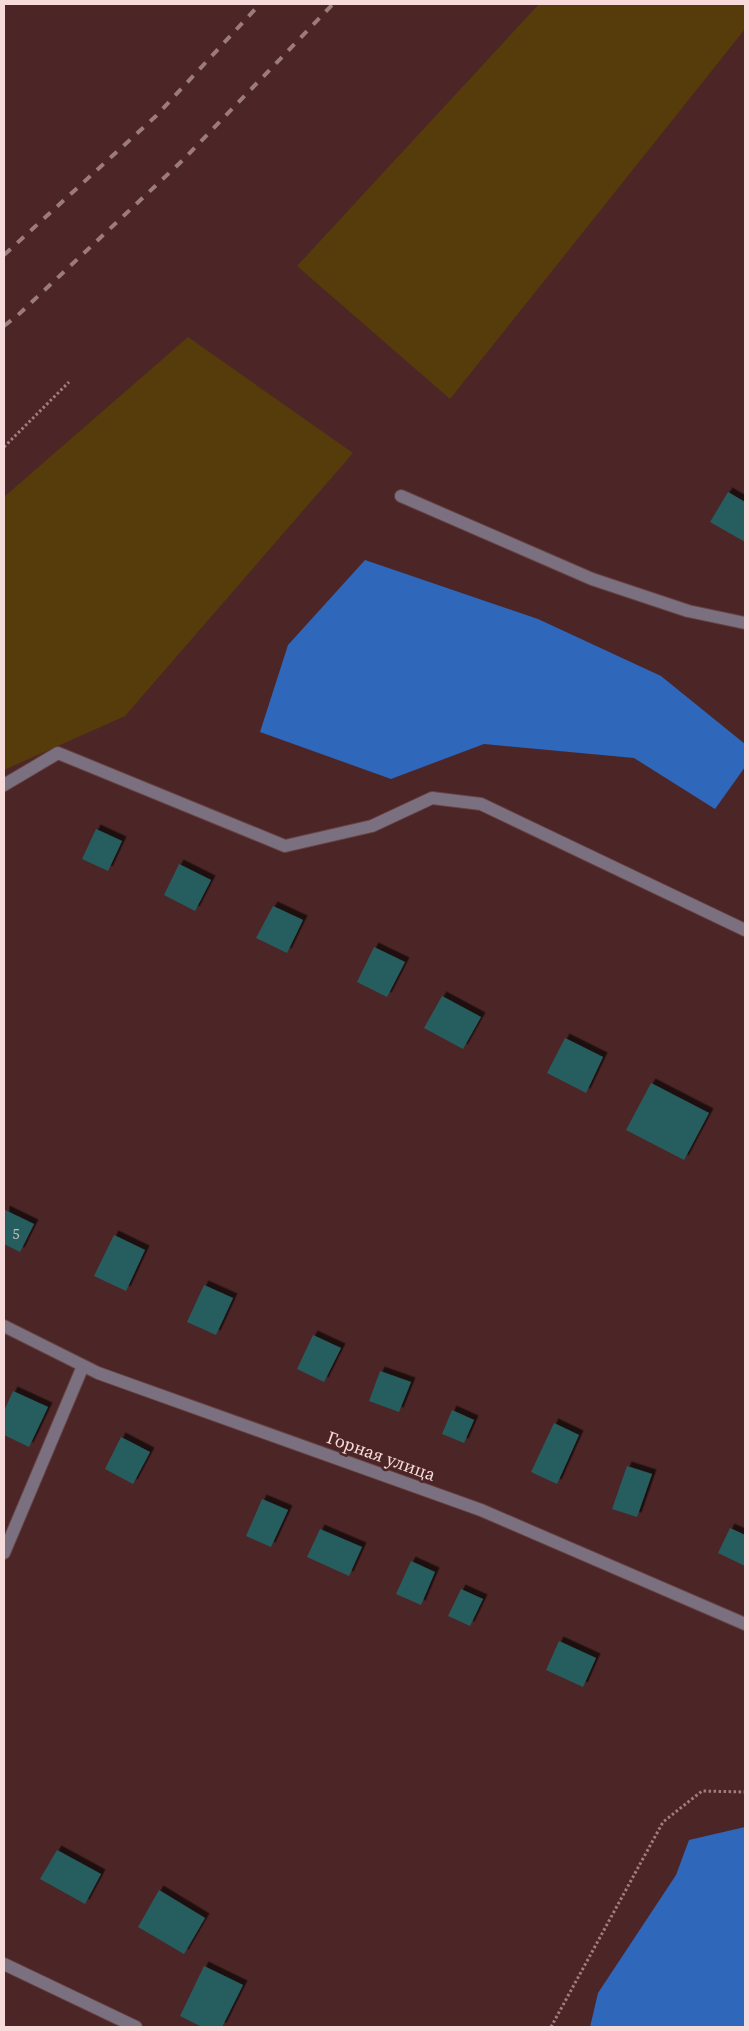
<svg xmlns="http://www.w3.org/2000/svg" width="749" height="2031" font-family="'Source Serif 4',serif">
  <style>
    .green { fill: #563c0b }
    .water { fill: #2f67ba }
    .building { fill: #275d5f; filter: url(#shadow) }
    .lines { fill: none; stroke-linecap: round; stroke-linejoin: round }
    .minor-casing { stroke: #674243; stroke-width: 14 }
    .path { stroke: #9f7e7e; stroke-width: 3; stroke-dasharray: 2.5 2.5; stroke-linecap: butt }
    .minor { stroke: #7b707f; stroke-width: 12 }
    .rail { stroke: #9c7b7b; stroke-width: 4; stroke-dasharray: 9 9; stroke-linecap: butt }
    .labels { text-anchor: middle; stroke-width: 5; stroke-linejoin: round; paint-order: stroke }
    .number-label { font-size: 15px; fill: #c2bcbb }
    .street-label { font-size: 18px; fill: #f6dbda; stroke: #4c2526 }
  </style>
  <defs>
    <filter id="shadow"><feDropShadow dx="4.5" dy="-4.5" stdDeviation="0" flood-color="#0009"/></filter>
  </defs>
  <rect width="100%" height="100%" fill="#4c2526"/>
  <path class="green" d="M539,4H745V29L450,399L297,266Z
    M188,337L353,453L125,716L4,770V497Z"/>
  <path class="water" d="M365,560L538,619L661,676L745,744V767L715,809L634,758L484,744L391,779L260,732L288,645Z
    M745,1827V2027H590L598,1993L676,1875L689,1840Z"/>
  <path class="building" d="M728,492L745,502V542L710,522Z
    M96,829L122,841L108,871L82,859Z
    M179,864L211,880L195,911L164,895Z
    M273,906L303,920L287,953L256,938Z
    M374,947L405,962L387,997L357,982Z
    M442,996L481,1017L463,1049L424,1028Z
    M565,1038L603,1057L586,1093L547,1073Z
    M651,1083L709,1113L684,1160L626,1130Z
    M5,1210L34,1224L20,1252L4,1244Z
    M114,1235L145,1250L126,1291L94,1276Z
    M204,1285L233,1298L216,1335L187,1322Z
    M313,1335L341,1348L324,1382L297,1369Z
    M380,1371L411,1382L399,1412L369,1401Z
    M13,1391L48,1407L29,1447L4,1435V1411Z
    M452,1410L474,1420L464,1443L442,1434Z
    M554,1423L579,1435L557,1484L531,1472Z
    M121,1437L150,1452L133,1484L105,1469Z
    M627,1466L652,1474L637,1517L612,1509Z
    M262,1499L288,1510L271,1547L246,1536Z
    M730,1528L745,1535V1566L718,1553Z
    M320,1529L362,1547L349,1576L307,1557Z
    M411,1561L435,1572L421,1605L396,1594Z
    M461,1589L483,1599L470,1626L448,1616Z
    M559,1641L596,1658L583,1687L546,1670Z
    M57,1850L101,1874L85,1904L40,1879Z
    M159,1890L205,1918L184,1954L138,1927Z
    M204,1966L243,1985L222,2027H202L180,2016Z"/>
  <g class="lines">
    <g class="minor-casing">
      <path id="minor" d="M401,496L592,579L688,611L745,623
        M4,785L58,753L285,846L372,826L432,798L481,804L745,930
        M4,1326L98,1373L481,1510L745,1624
        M4,1553L83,1366
        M4,1964L136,2027"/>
    </g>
    <path class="path" d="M4,447L69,382
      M551,2027L663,1822L702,1791L745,1792"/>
    <use href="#minor" class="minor"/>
    <path class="rail" d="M4,255L156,116L260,4
      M4,326L18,315L183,160L333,4"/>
  </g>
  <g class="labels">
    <g class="number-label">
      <text x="16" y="1239">5</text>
    </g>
    <g class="street-label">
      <text transform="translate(381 1456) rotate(20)" y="6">Горная улица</text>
    </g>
  </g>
  <rect width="749" height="2031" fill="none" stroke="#f6dbda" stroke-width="10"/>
</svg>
